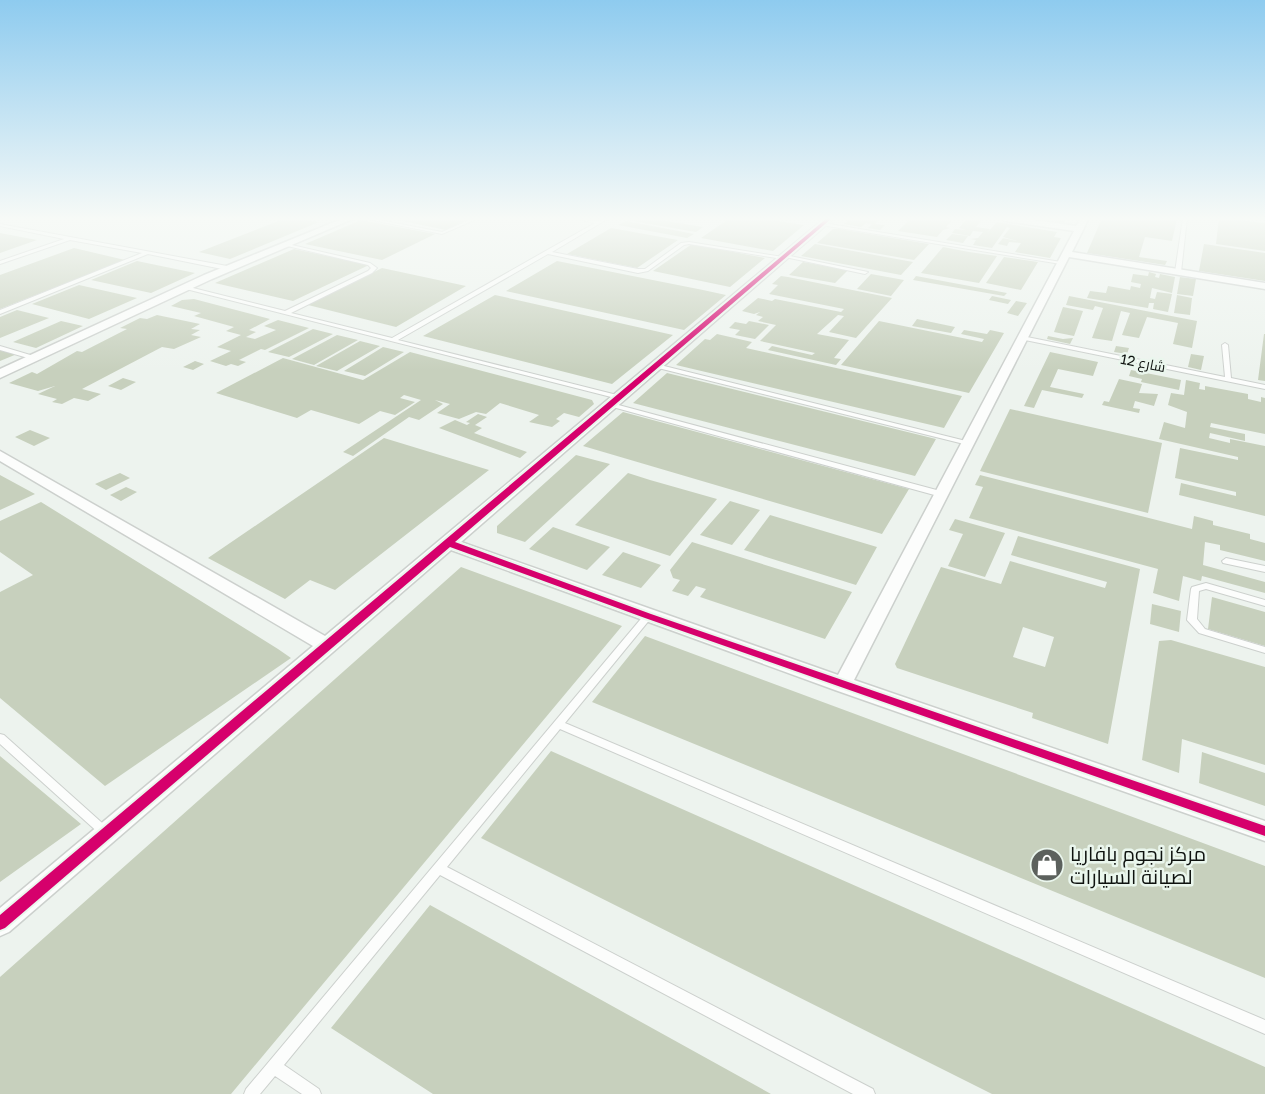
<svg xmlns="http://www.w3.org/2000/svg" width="1265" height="1094" font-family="'Golos Text',Cairo,sans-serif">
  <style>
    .building { fill: #c7d0bd; fill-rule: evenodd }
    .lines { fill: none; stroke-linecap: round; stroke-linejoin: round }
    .service-casing { stroke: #ccd0cd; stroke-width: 2 }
    .minor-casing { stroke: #ccd0cd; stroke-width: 3 }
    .service { fill: #fcfdfc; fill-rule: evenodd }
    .minor { fill: #fcfdfc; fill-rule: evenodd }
    .cycleway-casing { stroke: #eaf6ed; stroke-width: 4 }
    .cycleway { fill: #d6006c; fill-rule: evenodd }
    .labels { text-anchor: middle; stroke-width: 5; stroke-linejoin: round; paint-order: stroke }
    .far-street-label { font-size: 14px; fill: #0e120f; stroke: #eaf6ed }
    .near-poi-label { font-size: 20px; fill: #0e120f; stroke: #eaf6ed; text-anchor: start }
  </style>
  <rect width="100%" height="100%" fill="#edf3ee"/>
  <path class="building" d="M286,218L319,222L230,259L199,252Z
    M388,218H470L446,230Z
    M630,218H648L703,227L696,232L627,220Z
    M730,218H759L804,225L773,251L701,238Z
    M852,218H881L875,224L885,225L880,230L868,228L872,224L866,223L861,227L844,224Z
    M911,218H954L946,227L950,228L943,230L937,237L898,231Z
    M967,218L982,220L976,227L990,229L987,233L997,222L1057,232L1054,237L1061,238L1050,258L1015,252L1021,243L1009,242L1007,246L998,244L1003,238L1017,241L1003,237L1010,228L1007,227L992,248L973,245L976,240L970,239L978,238L983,232L973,231L970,236L952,233L955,229L966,230L959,228Z
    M1040,218H1066L1064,223Z
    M1102,218L1177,219L1172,241L1145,237L1139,257L1167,261L1165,265L1087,253Z
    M1219,218L1265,223V251L1216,244Z
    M361,220L435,234L382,260L305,244Z
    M626,221L694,234L687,238L618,225Z
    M611,228L678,240L637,268L567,254Z
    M833,229H839L929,244L914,260L817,243Z
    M0,233L37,240L0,253Z
    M952,234L968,236L963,243L946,240Z
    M692,244L765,258L730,287L653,271Z
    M815,244L913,262L901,275L801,256Z
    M1204,244L1265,253V281L1199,271Z
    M943,247L969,252L997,256L979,283L921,273Z
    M74,248L125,260L0,309V275Z
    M294,249L369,265L293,301L215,283Z
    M1004,257L1038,262L1021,290L986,283Z
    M137,261L195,273L151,293L91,280Z
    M557,261L703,290L726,295L684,330L506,291Z
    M803,262L848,270L835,283L789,275Z
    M382,268L466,286L396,327L308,305Z
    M1149,272L1156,274L1155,277L1159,278L1160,274L1175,277L1172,293L1152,288L1150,298L1155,299L1157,292L1172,294L1168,312L1153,309L1154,303H1149L1148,308L1087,298L1090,291L1106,293L1108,286L1130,290L1131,286L1140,288L1141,284L1131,282L1133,274L1148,276Z
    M871,274L904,280L891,296L857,289Z
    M781,276L788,277L892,298L856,338L829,332L844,316L838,315L817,334L849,340L834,358L841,359L836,365L768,350L772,346L812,355L815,353L760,341L776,325L758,321L763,317L756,315L760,312L754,314L742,311L758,298L772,301L775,299L841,312L844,309L769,294L778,285L772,284Z
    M916,276L1007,293L1004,296L913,280Z
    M1180,277L1196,279L1193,296L1177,294Z
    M79,285L137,298L89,319L32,304Z
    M495,295L673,335L612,384L423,336Z
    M1177,295L1192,298L1190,315L1174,313Z
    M992,296L1011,300L1008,304L989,300Z
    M1069,296L1197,321L1192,348L1173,344L1178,323L1147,317L1139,338L1122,335L1130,313L1121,311L1112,341L1092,338L1103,308L1095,306L1093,310L1066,305Z
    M194,299L270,319L249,330L256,332L246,337L255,339L276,330L264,326L278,320L309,328L265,350L261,349L239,360L246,362L238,366L231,364L226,366L210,361L231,351L217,347L241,335L226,331L234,327L194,316L201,313L171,306L182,300Z
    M1016,301L1027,303L1018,316L1007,313Z
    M1063,307L1083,311L1074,336L1054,332Z
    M17,310L49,318L0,338V317Z
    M157,315L200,324L191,329L200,330L191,335L201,337L174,349L162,347L82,389L101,394L88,401L74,398L62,404L52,402L57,399L38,394L55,386L38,391L9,383L32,372L37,374L77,351L82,352L127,329L120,328L140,318L147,319Z
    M917,319L955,327L951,333L912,326Z
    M61,321L83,326L36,348L13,342Z
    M749,321L769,325L755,339L735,335L740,330L729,328L735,322L746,324Z
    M879,321L982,342L984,339L961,334L964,330L987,334L990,330L1004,333L969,393L841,365Z
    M313,329L333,334L289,357L268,352Z
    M717,334L752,342L746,348L962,396L944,428L676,365L705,339L710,340Z
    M1264,334H1265V381L1258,380Z
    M337,335L358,340L314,365L292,359Z
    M1048,336L1063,339L1073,338L1070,344L1047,339Z
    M360,341L380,346L337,371L316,366Z
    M1116,346L1129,348L1127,354L1114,352Z
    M383,347L404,352L365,376L344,371Z
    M0,350L17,354L0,361Z
    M410,352L592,400L594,404L579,417L564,413L556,419L560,421L552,427L529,422L539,415L500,403L486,414L476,412L459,419L437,413L450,404L435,400L443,404L419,420L409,417L353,456L343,452L421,400L404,395L400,398L415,402L395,415L380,411L359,424L311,410L297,418L216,393L283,358L363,380Z
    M1050,352L1098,362L1093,376L1058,369L1050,387L1084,394L1082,398L1042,390L1034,408L1024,406Z
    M1191,354L1204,356L1201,370L1188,367Z
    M195,361L204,364L193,370L183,367Z
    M1131,370L1181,380L1179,390L1141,382L1142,379L1129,376Z
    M667,373L936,439L915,476L633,403Z
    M123,378L136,382L121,390L108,386Z
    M1119,379L1142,384L1139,393L1158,394L1154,406L1135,401L1133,408L1140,409L1139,413L1102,405L1104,401L1109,402Z
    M1186,380L1200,383L1199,389L1205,390V386L1248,394V399L1261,402V397L1265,398V434L1211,423L1210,427L1245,434V441L1210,433L1209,438L1230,443V439L1265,446V516L1179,495L1181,483L1236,496V492L1175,478L1180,448L1238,460V457L1159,439L1164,422L1185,428L1187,412L1168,405L1171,393L1184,395Z
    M1010,409L1162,443L1148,513L980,471Z
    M623,412L909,489L882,534L583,446Z
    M478,414L487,417L475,425L482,428L474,433L527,452L520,458L439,428L455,420L467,425L470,423L466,422Z
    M30,430L50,438L34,446L15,437Z
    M384,438L489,470L335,590L310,580L285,599L208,558Z
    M576,455L610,464L525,542L497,533V526Z
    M120,473L130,478L106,490L95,484Z
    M628,473L650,480L717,499L670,556L575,525Z
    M0,475L35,494L0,510Z
    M980,475L1192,529L1194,516L1213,521V525L1250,534V539L1265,543V561L1220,550V545L1205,542L1203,565L1265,582V593L1202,576L1201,581L1183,576L1179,601L1153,593L1158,569L969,518L983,487L975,485Z
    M126,487L137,492L121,501L110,495Z
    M730,501L760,510L732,545L700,535Z
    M41,502L278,649L291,658L105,786L0,698V592L33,575L0,552V521Z
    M770,515L877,547L856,585L744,550Z
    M955,519L1005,533L985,577L948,566L963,534L949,530Z
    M553,527L610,547L587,570L529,549Z
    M1018,536L1140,569L1108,744L1032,718L1033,713L897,668L895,664L941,567L1001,584L1010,561L1105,588L1107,582L1011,555ZM1023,627L1054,637L1045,667L1013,657Z
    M692,542L852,592L825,639L700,597L706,589L696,586L688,596L672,591L680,580L673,578L670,570Z
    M623,552L661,565L641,588L602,575Z
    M461,567L622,626L231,1094H0V977Z
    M1212,597L1265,612V646L1208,629Z
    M1152,604L1181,611L1179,632L1150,624Z
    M645,636L1265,866V978L592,702Z
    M1171,640L1265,667V765L1182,739L1179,773L1142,760L1159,641Z
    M551,751L1265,1067V1094H992L481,838Z
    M1202,752L1265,773V806L1199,783Z
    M0,756L81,824L0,882Z
    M430,905L771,1094H433L331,1028Z"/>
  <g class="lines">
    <g class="service-casing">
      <path id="service" d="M362,218H369L442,232L474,218H479L442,234Z
        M573,218C580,218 594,222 599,221C603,220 606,218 609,218L552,252L638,269H645L681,243L689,242L783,257L785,255L868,272L865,274L785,257L783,259L689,244L684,245L648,271L638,273L548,254L398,340L621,396L622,397L619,399L182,288L185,286L285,311L368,271L371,268L368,265L283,245V243L370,263L377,268L372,273L291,313L392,338L595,223Z
        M1183,218H1187L1181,272L1178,274L1175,272Z
        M823,223L1061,262L1063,263L1061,264L821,225V224Z
        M0,224L227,266L230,268L227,270L148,254L0,314V310L142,253L70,240L0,264V261L64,239L0,226Z
        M1022,336L1225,377L1222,345L1225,343L1228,345L1231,378L1265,385V389L1020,339V337Z
        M0,346L37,357L38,358L35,360L0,350Z
        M656,364L970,442L972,443L968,445L654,367V365Z
        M611,403L944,492L945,494L944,496H938L609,406V404Z
        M1226,558L1265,566V572L1223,563L1222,561Z
        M1206,583L1265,600V606L1206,589L1199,591L1197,619L1205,629L1265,647V653L1199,633L1187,620L1191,589L1192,587Z
        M648,613L651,614L653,616L651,618L565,723L1265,1020V1034L560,729L447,867L873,1089L875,1094H853L440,875L284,1065L319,1089L321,1094H302L275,1076L260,1094H244L246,1089L645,614Z
        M0,734L4,735L110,830L112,833L110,836L106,838L102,836L0,744Z"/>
    </g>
    <g class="minor-casing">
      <path id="minor" d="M344,218H355L212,279L0,378V369L204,275Z
        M825,218H834L461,542L838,675L1074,231L1005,221L1001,218H1021L1076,226L1081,218H1089L1072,252L1265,283V289L1069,257L854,680L1265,821V841L835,690L451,550L9,932L0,936V908L313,646L0,461V451L325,636Z"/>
    </g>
    <use href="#service" class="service"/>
    <use href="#minor" class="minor"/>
    <g class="cycleway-casing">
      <path id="cycleway" d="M827,218H832L455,542L651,614L1265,826V836L645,618L450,547L5,928L0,930V915Z"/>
    </g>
    <use href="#cycleway" class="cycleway"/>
  </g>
  <linearGradient id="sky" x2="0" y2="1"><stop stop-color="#8ecbef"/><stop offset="0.59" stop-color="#f7faf7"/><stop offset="1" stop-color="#f7faf7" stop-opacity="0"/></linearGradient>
  <rect width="1265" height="371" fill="url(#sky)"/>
  <defs>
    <g id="shop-disc" transform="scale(1.725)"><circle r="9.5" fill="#5c615d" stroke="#eaf6ed"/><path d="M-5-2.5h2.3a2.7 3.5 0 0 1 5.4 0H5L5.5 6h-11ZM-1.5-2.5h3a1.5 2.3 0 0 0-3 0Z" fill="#fff"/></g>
  </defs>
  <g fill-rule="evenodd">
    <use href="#shop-disc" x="1047" y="865"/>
  </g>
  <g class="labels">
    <g class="far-street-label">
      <text transform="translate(1143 363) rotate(11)" y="5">شارع 12</text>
    </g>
    <g class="near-poi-label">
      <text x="1070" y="861">مركز نجوم بافاريا<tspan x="1070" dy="23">لصيانة السيارات</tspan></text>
    </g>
  </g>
</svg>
